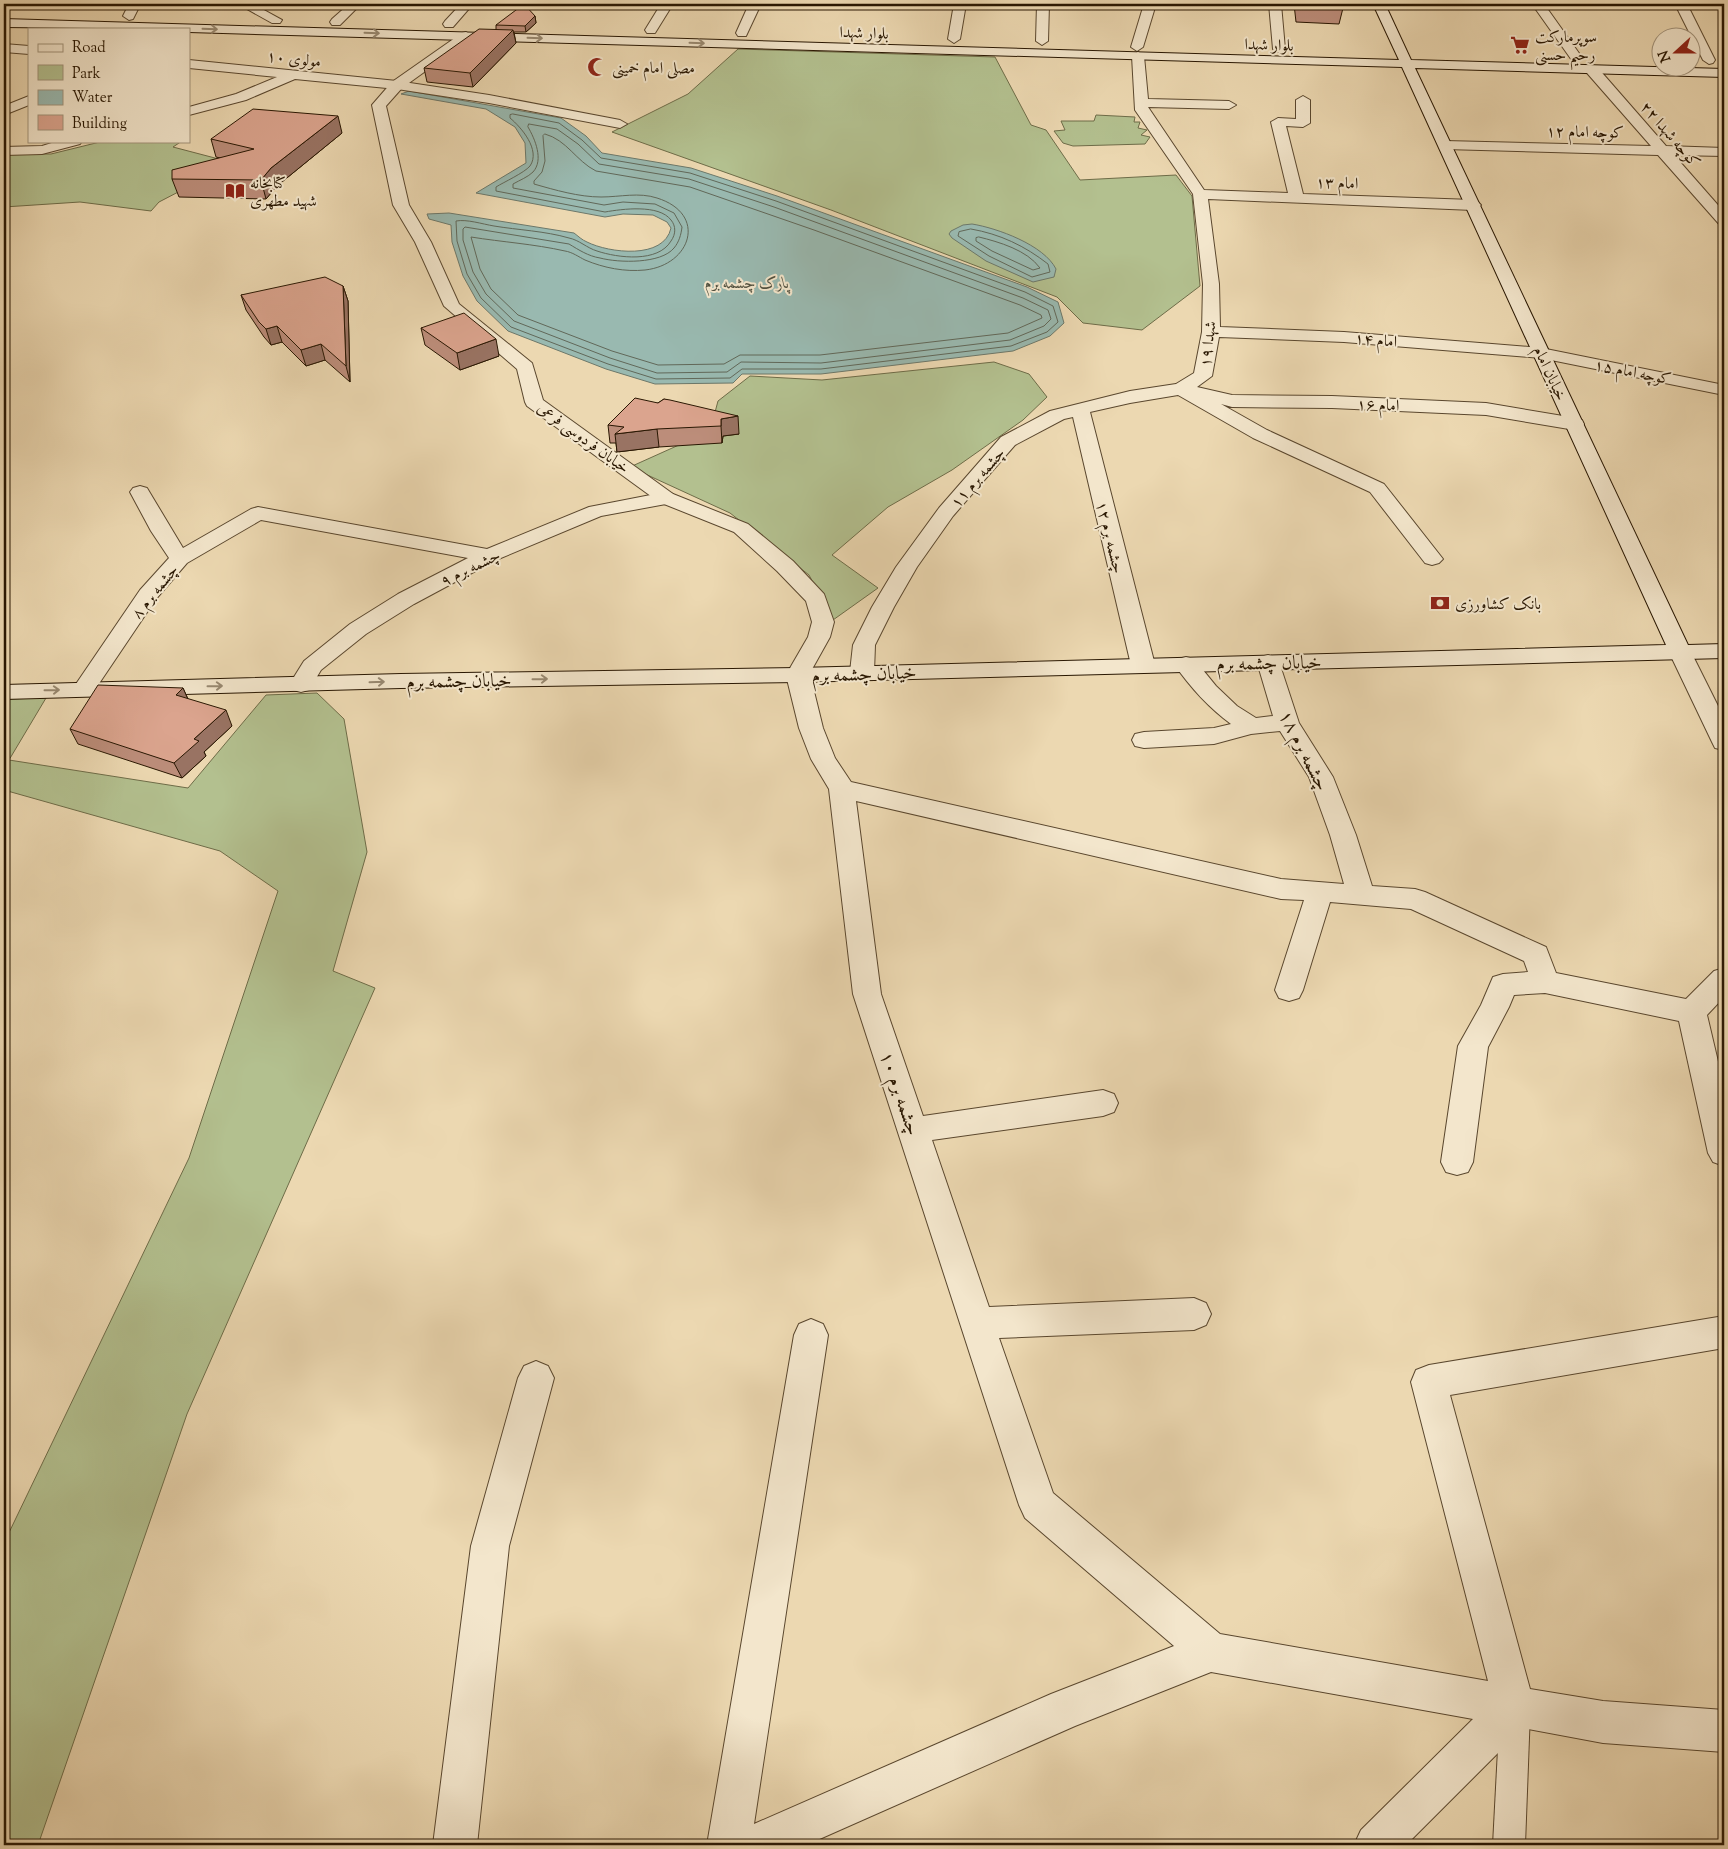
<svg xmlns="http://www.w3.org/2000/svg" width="1728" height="1849" font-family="'Sorts Mill Goudy',Amiri,serif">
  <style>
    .green { fill: #b3c08f; stroke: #6e6c48 }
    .water { fill: #99b9b0; stroke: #6c786a }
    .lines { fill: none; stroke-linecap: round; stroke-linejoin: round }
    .shore { stroke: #616859; stroke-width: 1 }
    .service-casing { stroke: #5a472e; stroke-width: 2 }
    .minor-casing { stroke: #5a472e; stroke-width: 2 }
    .tertiary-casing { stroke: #5a472e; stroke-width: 2 }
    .secondary-casing { stroke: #291702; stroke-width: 2 }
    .service { fill: #f3e6cc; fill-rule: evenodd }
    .minor { fill: #f3e6cc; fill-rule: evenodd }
    .tertiary { fill: #f3e6cc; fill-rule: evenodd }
    .secondary { fill: #f3e6cc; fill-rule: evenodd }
    .wall { fill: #bc8d7a; stroke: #291702 }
    .shaded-wall { fill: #997363; stroke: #291702 }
    .building { fill: #dba48e; stroke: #291702 }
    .oneway { stroke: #988971 }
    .labels { text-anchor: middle; stroke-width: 4; stroke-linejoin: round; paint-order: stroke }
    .far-street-label { font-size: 16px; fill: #291702; stroke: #f3e6cc }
    .far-poi-label { font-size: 16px; fill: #291702; stroke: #f3e6cc; text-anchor: start }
    .far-water-label { font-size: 16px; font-style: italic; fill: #50503f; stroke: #f3e6cc }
    .street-label { font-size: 19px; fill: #291702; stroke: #f3e6cc }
  </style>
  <rect width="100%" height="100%" fill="#ecd8b1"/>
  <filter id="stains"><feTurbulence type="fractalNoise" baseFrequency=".004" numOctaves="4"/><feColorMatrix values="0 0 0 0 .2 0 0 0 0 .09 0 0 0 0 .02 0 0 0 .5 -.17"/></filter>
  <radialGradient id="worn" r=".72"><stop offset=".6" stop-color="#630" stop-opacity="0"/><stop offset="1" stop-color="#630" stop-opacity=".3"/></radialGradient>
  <path class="green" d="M738,49L995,57L1031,125L1046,130L1080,180L1176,175L1192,196L1200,286L1142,330L1083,323L1057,297L831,210L612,132L688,94Z
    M1096,115L1135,117L1134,122H1140L1138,128L1147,130L1141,135L1150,137L1145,144L1073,146L1063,143L1054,131L1065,130L1061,121H1094Z
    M104,141H182L173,147L234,163L159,202L151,211L80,202L4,207V154H51Z
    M994,362L1029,374L1047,397L1023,420L952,470L888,507L832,555L878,588L833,620L809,575L730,513L630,467L710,431L718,401L750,376L822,380Z
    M317,693L344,719L367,852L333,971L375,988L187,1414L38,1845H4V1543L189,1158L278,891L220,851L4,790V699L46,698L9,760L188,788L266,695Z"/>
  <path class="water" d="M409,91L561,118L586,136L602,153L691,168L777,196L1027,287L1058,302L1064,323L1050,336L1013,351L821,374H742L733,383L655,384L606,369L508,331L477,301L463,276L452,242L451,225L429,219L427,214L449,213L574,233C578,236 582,240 587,242C609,253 664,260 671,228L667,222L653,215L623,214L605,217L476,193L526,163L525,143L515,127L486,109L401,94Z
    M972,224C997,228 1044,245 1056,269L1054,277L1033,282L986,261L952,238L949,234L951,231L963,225Z"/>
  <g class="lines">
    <path class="shore" d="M513,114L559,123L582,140L601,158L690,173L776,201L1025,292L1053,306L1058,322L1047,332L1011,346L821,369H742L730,378L656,379L608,364L511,327L481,298L467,274L457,241L456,221C467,219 482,224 494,226C518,230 545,231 569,238C579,240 587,248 597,251C618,258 658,263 671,241C676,234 676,226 671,220C659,204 622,209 605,212L496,191V187C504,182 524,173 530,166C541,150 521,127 510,118V115Z
      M529,124L557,129L578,144L599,164L689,179L774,207L1023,298L1048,310L1051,319L1044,326L1010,340L821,363L741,362L727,372L657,373L610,358L514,321L486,294L473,272L463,240V229L465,227L569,244C579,250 588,256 600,258C619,263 661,264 674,248C679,242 681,235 682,227L674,213L655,204L623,202L604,205L513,188V184C520,180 528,177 533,172C544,160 535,139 528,127Z
      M545,134C567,140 576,161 596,171L690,187L814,230L1020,305L1041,315L1042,318L1008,333L820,355H740L724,364L658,365L612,351L518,315L491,289L480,269L471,237C502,242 534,244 565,251C572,252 579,257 585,260C604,268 625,272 645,270C691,265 708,214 657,198C639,192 620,197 601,197C579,197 555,190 534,184V181L542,172L545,161L543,136Z
      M971,229C1000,234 1025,246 1048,264L1050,272L1032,277L989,256L958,236L959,232Z
      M979,237C999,242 1027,250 1040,268L1033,270L992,251L976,241V238Z"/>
    <g class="service-casing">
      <path id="service" d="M1515,1696L1526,1700L1530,1711L1525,1845H1493L1500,1711L1504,1700Z"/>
    </g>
    <g class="minor-casing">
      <path id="minor" d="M124,4H136L139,7L133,19L129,20L123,16L127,8Z
        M349,4H361L340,25H332L330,22L332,19Z
        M661,4H673L655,33H647L645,30Z
        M749,4H761L746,36H738L736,33Z
        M954,4H966L960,39L954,43L948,39Z
        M1037,4H1049L1048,41L1042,45L1036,41Z
        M1144,4H1156L1143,47L1137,51L1131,47Z
        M1269,4H1281L1285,49L1283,52H1275L1273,49Z
        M1532,4H1544L1581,56L1579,59H1571Z
        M1675,4H1687L1715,60L1713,63L1709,64L1703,60Z
        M4,44L29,46V54L4,52Z
        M1138,52L1144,56L1148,99L1229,101L1236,105L1229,109L1148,107L1204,190L1288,193L1271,122L1278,118L1296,119V100L1303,96L1310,100V123L1303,127L1286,126L1303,194L1473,200L1478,202L1481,205L1478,208L1473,210L1208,199L1219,284L1220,327L1344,332L1541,348L1724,385V395L1541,358L1344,342L1219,337L1212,376L1197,387L1232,395L1332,396L1486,403L1575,418L1582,420L1584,424L1582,428L1575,430L1486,415L1332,408L1232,407L1221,404L1267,430L1384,484L1443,559L1439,563L1432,565L1425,563L1370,492L1253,438L1178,395L1130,403L1090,412L1155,665L1151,670L1143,672L1135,670L1131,665L1073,417L1064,419L1015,445L953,516L917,567L894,607L875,645L874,672L870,677L862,679L854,677L850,672L853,645L872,607L896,567L939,508L1001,437L1050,411L1130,391L1176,384L1194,373L1202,332L1203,284L1193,194L1135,110L1132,56Z
        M189,60L397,81L489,95L620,120L627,124L620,128L489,103L397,89L295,79L246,100L189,115V107L236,94L277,77L189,68Z
        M1592,66L1597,67L1666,146L1724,148V156L1674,155L1724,212V226L1719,224L1658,155L1445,149L1438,145L1445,141L1651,146L1587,73L1586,70Z
        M29,96V105L4,115V106Z
        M58,141H82L80,144L42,154L4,155V147L42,146Z
        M140,486L147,488L183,548L251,509L258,507L487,549L589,507L666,492L673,494L676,498L673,502L666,504L601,516L496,560L414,604L366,634L321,670L309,690L301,692L293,690L289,685L304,661L350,624L398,594L468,558L261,520L187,563L156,599L92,694L84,696L76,694L72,689L76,684L140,590L169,558L151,531L130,492L133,488Z
        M1680,645L1688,647L1691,652L1724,718V750L1715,748L1712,742L1669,652L1672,647Z
        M1268,655L1276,657L1279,662L1299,723L1333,777L1356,835L1372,886L1415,889L1425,892L1546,947L1556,973L1686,999L1714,971L1724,968V997L1707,1015L1724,1087V1166L1713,1162L1708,1153L1679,1021L1545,993L1514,995L1509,1007L1488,1047L1473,1162L1468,1172L1457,1175L1446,1172L1441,1162L1458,1046L1481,1005L1493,977L1503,974L1528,972L1524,961L1411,909L1330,902L1303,990L1299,998L1289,1001L1279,998L1275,990L1304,900L1281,899L856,801L881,994L923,1116L1103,1090L1114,1094L1118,1103L1114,1112L1103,1116L932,1140L989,1307L1194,1298L1206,1303L1211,1314L1206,1325L1194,1330L999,1338L1053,1493L1220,1634L1488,1681L1411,1382L1416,1370L1429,1365L1724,1316V1348L1450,1395L1530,1689L1603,1701L1724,1710V1752L1603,1743L1523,1728L1406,1845H1354L1361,1830L1473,1719L1211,1672L1075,1726L806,1845H707L794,1335L799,1324L811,1319L823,1324L828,1335L754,1824L1051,1694L1174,1646L1025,1518L1019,1505L853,994L829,789L811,759L799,728L786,675L790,670L798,668L806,670L810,675L823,728L835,758L851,782L1281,879L1344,884L1330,835L1309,777L1280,731L1251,734L1214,744L1144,748L1135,746L1132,740L1135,734L1144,732L1214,728L1231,724C1209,708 1190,687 1174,664L1178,659L1186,657L1194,659L1216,686L1237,706L1256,718L1273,716L1257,662L1260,657Z
        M536,1361L548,1366L554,1378L509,1546L477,1845H433L471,1546L518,1378L524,1366Z"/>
    </g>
    <g class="tertiary-casing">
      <path id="tertiary" d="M238,4H253L282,20L280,23H272Z
        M461,4H473L453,27H445L443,24L445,21Z
        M466,32L472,36L470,39L402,88L386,106L409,205L431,242L459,304L532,363L543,400L673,494L748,524L793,561L824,594L834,622L830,637L806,680L798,682L790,680L786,675L808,637L812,622L806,601L777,571L734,532L659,502L527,406L525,402L517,369L444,306L415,242L393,205L372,105L392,82L462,33Z"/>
    </g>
    <g class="secondary-casing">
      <path id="secondary" d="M1373,4H1385L1411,60L1724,69V77L1415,68L1688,645L1724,644V658L798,682L401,688L4,699V685L401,674L798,668L1666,645L1402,67L189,32V29L4,27V19L1399,60Z"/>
    </g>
    <use href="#service" class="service"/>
    <use href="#minor" class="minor"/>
    <use href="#tertiary" class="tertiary"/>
    <use href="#secondary" class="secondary"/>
  </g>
  <path class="wall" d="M1294,4H1344L1339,24L1296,22Z
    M535,16L536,23L526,32H514L516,43L473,87L427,82L424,68L496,30V25Z
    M342,133L277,186L266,199L179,197L172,179L220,158L216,157L211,139Z
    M343,286L348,301L350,382L325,360L306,366L282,342L271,345L264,337L246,310L241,295Z
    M421,328L499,356L460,370L425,345Z
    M664,399L739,434L723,436L722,443L659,447L617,452L616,443H610L608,425L658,403Z
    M183,688L188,699L232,726L204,752L206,756L182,778L78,744L70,729Z"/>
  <path class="shaded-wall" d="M535,16L536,23L526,32L525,26Z
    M513,30L516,43L473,87L470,73Z
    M338,116L342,133L277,186L266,199L261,180L271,168Z
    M343,286L348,301L350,382L346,366Z
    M277,326L282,342L271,345L266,329Z
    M496,339L499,356L460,370L457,353Z
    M321,344L325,360L306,366L301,350Z
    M738,416L739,434L723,436L722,443L721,426V419Z
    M657,429L659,447L617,452L615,434Z
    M183,688L190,704L176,695Z
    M226,710L232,726L204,752L206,756L182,778L174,763L194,739Z"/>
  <path class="building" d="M524,4L535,16L525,26L496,25Z
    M479,29L513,30L470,73L424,68Z
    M253,109L338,116L271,168L261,180L172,179V170L254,149L211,139Z
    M325,277L343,286L346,366L321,344L301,350L277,326L266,329L259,322L241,295Z
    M464,313L496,339L457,353L421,328Z
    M635,398L658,403L664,399L670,400L738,416L721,419V426L657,429L615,434L624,427L608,425Z
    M98,685L183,688L176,695L226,710L194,739L199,741L174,763L70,729Z"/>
  <defs><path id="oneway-shaft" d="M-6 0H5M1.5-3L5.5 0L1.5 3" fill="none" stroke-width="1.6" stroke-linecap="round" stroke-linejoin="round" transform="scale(1.25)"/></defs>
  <g class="oneway">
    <use href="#oneway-shaft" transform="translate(210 29) rotate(2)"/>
    <use href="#oneway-shaft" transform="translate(372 33) rotate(2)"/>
    <use href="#oneway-shaft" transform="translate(535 38) rotate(2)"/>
    <use href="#oneway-shaft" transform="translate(697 43) rotate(2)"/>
    <use href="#oneway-shaft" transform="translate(540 679) rotate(-1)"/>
    <use href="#oneway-shaft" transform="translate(377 682) rotate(-2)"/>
    <use href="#oneway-shaft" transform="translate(215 686) rotate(-1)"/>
    <use href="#oneway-shaft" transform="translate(52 690) rotate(-1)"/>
  </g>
  <defs>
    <g id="supermarket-bare" transform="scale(1.5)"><path d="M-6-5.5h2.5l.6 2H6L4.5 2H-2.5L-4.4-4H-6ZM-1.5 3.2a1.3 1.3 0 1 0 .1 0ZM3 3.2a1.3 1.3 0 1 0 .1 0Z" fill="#8f2418" stroke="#f3e6cc" stroke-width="2.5" paint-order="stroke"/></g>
    <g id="mosque-bare" transform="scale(1.5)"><path d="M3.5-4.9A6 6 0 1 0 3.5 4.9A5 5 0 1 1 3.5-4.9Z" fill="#8f2418" stroke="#f3e6cc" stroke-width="2.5" paint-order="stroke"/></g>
    <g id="library-bare" transform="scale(1.5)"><path d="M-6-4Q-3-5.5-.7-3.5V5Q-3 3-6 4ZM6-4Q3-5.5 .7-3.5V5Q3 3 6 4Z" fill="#8f2418" stroke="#f3e6cc" stroke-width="2.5" paint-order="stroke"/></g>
    <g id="bank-bare" transform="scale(1.5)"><path d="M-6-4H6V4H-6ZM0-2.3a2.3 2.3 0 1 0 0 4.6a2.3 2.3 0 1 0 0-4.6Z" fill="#8f2418" stroke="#f3e6cc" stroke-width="2.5" paint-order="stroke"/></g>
  </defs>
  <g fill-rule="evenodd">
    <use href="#supermarket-bare" x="1520" y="45"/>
    <use href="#mosque-bare" x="597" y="67"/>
    <use href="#library-bare" x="235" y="191"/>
    <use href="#bank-bare" x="1440" y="603"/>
  </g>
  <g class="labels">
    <g class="far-street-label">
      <text transform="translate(864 32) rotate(2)" y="6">بلوار شهدا</text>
      <text transform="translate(1269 44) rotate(2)" y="6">بلوار شهدا</text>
      <text transform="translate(294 58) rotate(6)" y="6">مولوی ۱۰</text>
      <text transform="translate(1585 131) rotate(1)" y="6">کوچه امام ۱۲</text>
      <text transform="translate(1671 134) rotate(49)" y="6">کوچه شهدا ۲۲</text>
      <text transform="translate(1337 182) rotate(2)" y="6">امام ۱۳</text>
      <text transform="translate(1376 339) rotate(5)" y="6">امام ۱۴</text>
      <text transform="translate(1207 344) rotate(-83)" y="6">شهدا ۱۹</text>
      <text transform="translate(1633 371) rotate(11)" y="6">کوچه امام ۱۵</text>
      <text transform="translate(1551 373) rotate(65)" y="6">خیابان امام</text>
      <text transform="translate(1378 404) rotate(2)" y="6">امام ۱۶</text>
      <text transform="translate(584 437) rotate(36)" y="6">خیابان فردوسی فرعی</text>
      <text transform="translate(977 477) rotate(-49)" y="6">چشمه برم ۱۱</text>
      <text transform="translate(1111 537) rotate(76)" y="6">چشمه برم ۱۲</text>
      <text transform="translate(470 567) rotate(-26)" y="6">چشمه برم ۹</text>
      <text transform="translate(154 591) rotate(-51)" y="6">چشمه برم ۸</text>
    </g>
    <g class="far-poi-label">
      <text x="1535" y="42">سوپرمارکت<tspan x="1535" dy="18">رحیم حسنی</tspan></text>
      <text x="612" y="73">مصلی امام خمینی</text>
      <text x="250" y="188">کتابخانه<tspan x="250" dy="18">شهید مطهری</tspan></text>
      <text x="1455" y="609">بانک کشاورزی</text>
    </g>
    <g class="far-water-label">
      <text x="747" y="288">پارک چشمه برم</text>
    </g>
    <g class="street-label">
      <text transform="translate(1269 662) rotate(-1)" y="7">خیابان چشمه برم</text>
      <text transform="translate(864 673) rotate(-2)" y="7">خیابان چشمه برم</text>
      <text transform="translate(459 680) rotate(-1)" y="7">خیابان چشمه برم</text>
      <text transform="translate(1305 750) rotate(63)" y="7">چشمه برم ۱۸</text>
      <text transform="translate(901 1093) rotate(71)" y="7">چشمه برم ۱۰</text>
    </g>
  </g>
  <rect width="1728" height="1849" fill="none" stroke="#ecd8b1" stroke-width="20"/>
  <rect x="5" y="5" width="1718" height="1839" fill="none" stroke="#291702" stroke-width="2.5"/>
  <rect x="10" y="10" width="1708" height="1829" fill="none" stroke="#291702"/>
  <rect x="28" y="28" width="162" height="115" fill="#f3e6cc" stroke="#a2937b"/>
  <rect x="38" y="44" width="25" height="8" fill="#f3e6cc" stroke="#a2937b"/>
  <text x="72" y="52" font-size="15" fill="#291702">Road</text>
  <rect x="38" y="65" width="25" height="15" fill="#b3c08f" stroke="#a2937b"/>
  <text x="72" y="78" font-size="15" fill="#291702">Park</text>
  <rect x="38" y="90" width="25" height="15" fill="#99b9b0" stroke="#a2937b"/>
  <text x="72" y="102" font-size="15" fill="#291702">Water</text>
  <rect x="38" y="115" width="25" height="15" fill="#dba48e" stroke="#a2937b"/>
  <text x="72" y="128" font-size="15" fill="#291702">Building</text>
  <g transform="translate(1676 52) rotate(249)"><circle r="24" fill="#f3e6cc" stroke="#a2937b"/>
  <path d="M0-4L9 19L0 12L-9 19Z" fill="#8f2418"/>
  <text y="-8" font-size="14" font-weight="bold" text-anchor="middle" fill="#291702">N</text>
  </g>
  <rect width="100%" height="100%" filter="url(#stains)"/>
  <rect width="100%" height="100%" fill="url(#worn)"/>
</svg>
